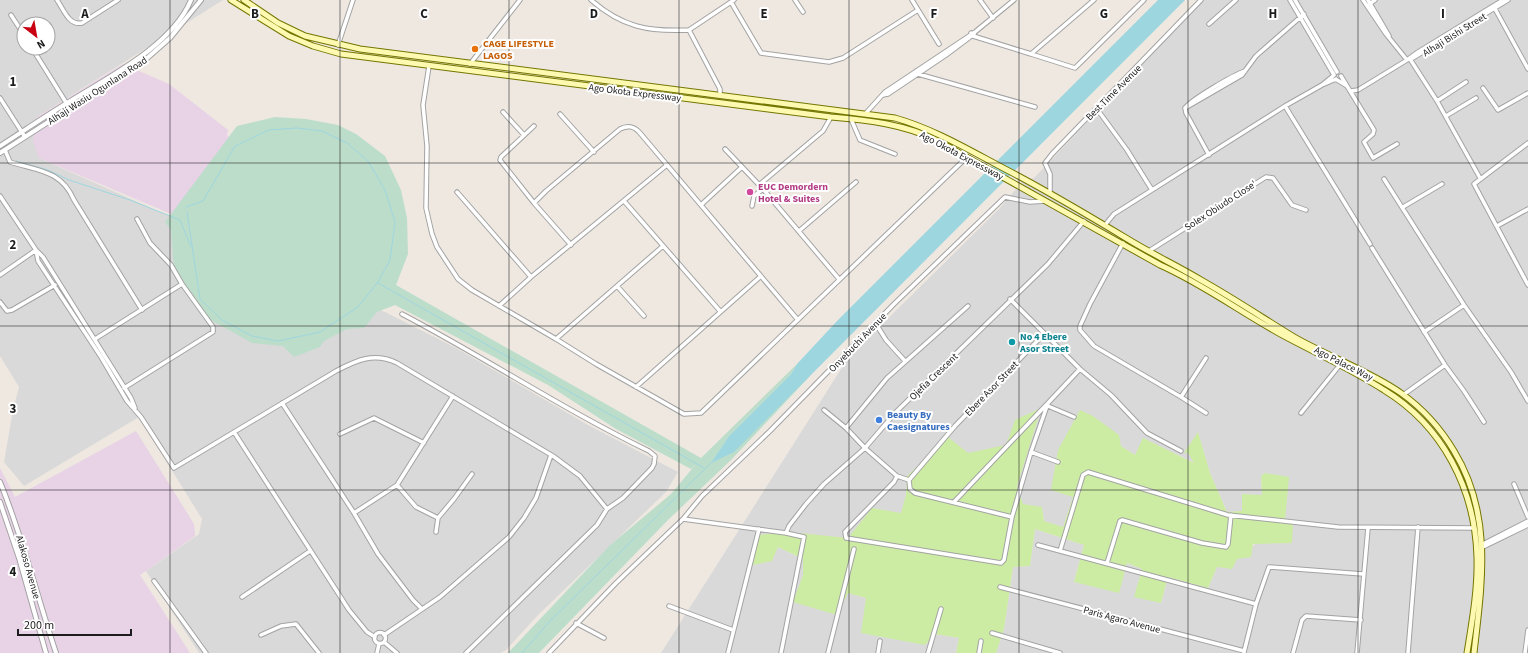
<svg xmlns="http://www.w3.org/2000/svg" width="1528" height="653" font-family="'Source Sans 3',sans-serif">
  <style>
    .residential { fill: #dad9d9; fill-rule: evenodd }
    .industrial { fill: #e8d2e6 }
    .grass { fill: #cdeca3 }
    .wetland { fill: #bdddcb }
    .water { fill: #9ed6df }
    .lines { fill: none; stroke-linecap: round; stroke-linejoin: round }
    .stream { stroke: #9ed6df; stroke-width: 1 }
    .minor-casing { stroke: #a3a3a3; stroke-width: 5.5 }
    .tertiary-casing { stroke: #a3a3a3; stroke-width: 6 }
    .secondary-casing { stroke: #747600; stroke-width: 7 }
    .minor { stroke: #fff; stroke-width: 3.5 }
    .tertiary { stroke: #fff; stroke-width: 4 }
    .secondary { stroke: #fdf9b0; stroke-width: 5 }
    .grid { fill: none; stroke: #1c1c1c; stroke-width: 1; stroke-opacity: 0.55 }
    .food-dot { fill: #e8710a; stroke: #fff; stroke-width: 1.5 }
    .hotel-dot { fill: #d1479c; stroke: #fff; stroke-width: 1.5 }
    .culture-dot { fill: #0f9aa8; stroke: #fff; stroke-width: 1.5 }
    .shop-dot { fill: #3f7fe0; stroke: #fff; stroke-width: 1.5 }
    .labels { text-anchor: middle; stroke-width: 4; stroke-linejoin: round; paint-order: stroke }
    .street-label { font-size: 10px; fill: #1c1c1c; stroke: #fff }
    .food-label { font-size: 10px; font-weight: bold; fill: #c56008; stroke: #fff; text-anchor: start }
    .hotel-label { font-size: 10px; font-weight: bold; fill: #b23c85; stroke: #fff; text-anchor: start }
    .culture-label { font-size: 10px; font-weight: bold; fill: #0d838f; stroke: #fff; text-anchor: start }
    .shop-label { font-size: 10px; font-weight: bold; fill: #366cbe; stroke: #fff; text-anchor: start }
    .grid-label { font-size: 13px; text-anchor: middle; font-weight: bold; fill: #1c1c1c; stroke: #fff; stroke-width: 4; stroke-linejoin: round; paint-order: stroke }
  </style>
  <rect width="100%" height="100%" fill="#eee8e1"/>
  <path class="residential" d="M0,0H223L37,117L39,158L387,313L456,348L588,425L678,472L666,492L538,615L506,650L500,653H199L146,571L199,534L202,519L139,417L24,486L4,462L13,410L19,387L0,356ZM24,24H48V48H24Z
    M1203,0H1528V653H996L1004,629L1013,567L1030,566L1035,529L1084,545L1074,582L1126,563L1142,569L1161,603L1168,577L1208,588L1217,567L1237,559L1285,520L1261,476L1262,495L1242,511L1227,512L1210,473L1198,433L1185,453H1188L1195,463L1144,439L1135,455L1121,446L1073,497L1063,528L1044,521L1042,507L997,567L778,547L803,559V575L794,602L848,593L866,598L865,610L935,634L959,638L956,653H661L848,358L999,209L1022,182L1034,178Z"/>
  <path class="industrial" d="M123,64L169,84L228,130L227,135L233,141L193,210L171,214L39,158L33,141L37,117Z
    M136,431L194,524L195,536L140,575L190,653H0V468L15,497Z"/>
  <path class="grass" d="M1039,409L1037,422L1017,486L1023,504L1042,507L1044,521L1063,527L1073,497L1051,490L1058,450L1080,410L1093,416L1119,435L1121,446L1135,455L1143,438L1194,463L1188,453H1184L1198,432L1210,473L1227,512L1242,511V494L1262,495L1261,476L1265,473L1289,477L1285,520L1293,523L1292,543L1253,544L1251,557L1237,559L1232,569L1217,567L1208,588L1168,577L1161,603L1134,597L1142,569L1127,563L1119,593L1074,582L1084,545L1035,529L1030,566L1013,567L1004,629L996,653H956L959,638L935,634L925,645L861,633L866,598L848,593L837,615L793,602L803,575V559L778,547L772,561L753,565L758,535L789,532L848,538L872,508L901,513L906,495L907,476L948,437L968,453L1006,445L1015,420Z"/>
  <path class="wetland" d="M275,117L306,119L338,125L356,134L385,156L401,190L407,218L408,254L396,285L701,458L797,364L791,374L729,436L712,462L812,374L731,460L668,520L539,653H508L609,546L671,494L696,464L691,469L616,429L548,385L395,305L377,312L364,328L347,329L324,341L320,347L294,357L283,346L252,343L209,319L178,284L173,258L171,230L165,222L237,126Z"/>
  <path class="water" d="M1158,0H1185L734,452L711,463L729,436L791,374L797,364L838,320Z"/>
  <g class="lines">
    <path class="stream" d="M16,161L48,170L69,180L130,200L180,220L191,247
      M186,207L203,201L235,146L269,130L297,128L322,131L347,143L368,161L385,190L395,222L390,260L378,282L358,307L320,332L278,341L252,336L222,320L200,299L187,212
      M378,283L704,468
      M522,653L550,621L712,462"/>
    <g class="minor-casing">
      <path id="minor" d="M57,0C64,10 69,26 82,23L118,0
        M591,0C622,27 648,32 689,30L720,89V95
        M795,0L803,12
        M912,0L939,44
        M980,0L993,18
        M1290,0L1334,75
        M1295,0L1337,72
        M1363,0L1386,34L1407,60
        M1368,0L1389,36
        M731,2L761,53L829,62L843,58L918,10
        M1368,5L1375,0
        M1494,7L1528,69
        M11,15L24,35
        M1209,24L1236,0
        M689,30L734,0
        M971,33L973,36L1031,54L1094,0
        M338,45L353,0
        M32,48L67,104
        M1031,54L1075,68L1144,0
        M1413,58L1508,0
        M1410,59L1437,101L1480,178
        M470,64L520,0
        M429,66L423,105L427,146L426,208L432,234L437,247L458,279L472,290L556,339L596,364L684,414L701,413L967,157
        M916,71L918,74L1035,107
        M1333,76L1322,85L1336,79
        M1337,80L1347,86L1341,76
        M1347,86L1374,130L1373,134L1364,142L1373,158L1397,144
        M1483,88L1498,110L1528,93
        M1351,91L1358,90L1407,60L1418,52L1503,0
        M883,95L888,94L946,55L974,34
        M0,98L25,137
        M1437,101L1466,82
        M1285,106L1370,244
        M1185,108L1242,75L1256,56L1304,14
        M1185,108C1192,99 1233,75 1245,71
        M1185,108L1186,113L1209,155
        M1097,109L1127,150L1152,190
        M503,112L524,135
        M866,113L885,92L975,32L1014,0
        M560,114L594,152
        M1446,116L1476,98
        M851,119L860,140L895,154
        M534,126L501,157L500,160L534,203
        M1528,143L1474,184L1528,285
        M725,149L763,189L839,279
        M5,150L10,162C38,171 61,170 74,200L142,310
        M1384,179L1464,305L1511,372L1528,401
        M759,185L823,131L831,117
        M457,192L531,277
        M1050,192V174L1045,163L1052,154L1201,0
        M0,196L36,250L43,257L131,398L135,408
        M624,201L720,311
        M702,204L742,167
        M752,206L754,196L763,189
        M1403,207L1442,184
        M1105,225L1114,214L1285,106L1322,85
        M1497,226L1528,209
        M799,231L856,182
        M1123,243L1090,304L1080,326V330L1094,346L1181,397
        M571,245L534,203L546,191L620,129C628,125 634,126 640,133L798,320
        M1372,248L1445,365L1464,391L1484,422
        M36,250L38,261L101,357L127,401L141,417L174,468L336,371C357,360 374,352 397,363L553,456L580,476L607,509
        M1149,251L1266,177L1273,178L1292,205L1306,210
        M0,275L36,250
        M617,286L663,246
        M1010,299L1080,369L1111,395L1147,433L1181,451
        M0,302L7,311L12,310L55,285
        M499,306L531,277L667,165
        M402,314C486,358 564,410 649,451L655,456L654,464L652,468L623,498L607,509L597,525L466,653
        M876,324L886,340L905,361
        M1424,332L1464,305
        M95,339L182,284L171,265L150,243L137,219
        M556,339L617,286L644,316
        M636,387L761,276
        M124,388L213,332V327L182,284
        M1403,395L1445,365
        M282,403L354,513L378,554L413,600L422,609
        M1048,406L1074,417
        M824,410L846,428L865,448L897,476L909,480L910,489L915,493L1012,517
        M1206,413L1181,397L1206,358
        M1301,413L1339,366
        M846,428L887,378L968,306
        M234,432L349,610L367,632L375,637
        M340,434L374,418L424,443
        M1031,452L1058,462
        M897,476L894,482L845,532L846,538L1001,563L1004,560L1012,517L1031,452L1048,403L1080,369
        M909,480L955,426L1044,334
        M1514,484L1528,517
        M397,485L416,507L438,518
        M954,502L1047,404
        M354,513L397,485L453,396
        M683,519L786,533L804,537L781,653
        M436,532L438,518L454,499L472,474
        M786,533L789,526L806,504L824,484L865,448L896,412L1048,264L1084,221
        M1483,544L1528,521
        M1038,545L1256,604
        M1483,547L1528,525
        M1060,551L1083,475L1088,472L1228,515L1338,527L1474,528
        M1107,563L1120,521L1122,520L1202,543L1226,547L1228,544L1231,515
        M154,581L206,653
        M1000,587L1244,651
        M242,597L310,551
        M669,606L733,630
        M576,623L604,638
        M374.5 638a5.5 5.5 0 1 1 11 0a5.5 5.5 0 1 1-11 0Z
        M992,633L1060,653
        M261,635L281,626L296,624L319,653
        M384,635L440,597L509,537L524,518L536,498L551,455
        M384,642L397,653
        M1244,652L1256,604L1269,567L1363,574
        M377,653L379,644
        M549,653L616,583L683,519L702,496L770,431L894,304L1005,197L1030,202L1045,201
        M728,653L759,529
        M828,653L854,549
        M878,653L880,641
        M928,653L941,609
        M979,653L981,641
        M1293,653L1302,620L1306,616L1361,620
        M1357,653L1368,528
        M1408,653L1418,527
        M1525,653L1528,630"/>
    </g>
    <g class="tertiary-casing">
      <path id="tertiary" d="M0,146C22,132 44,117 67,103C107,78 172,46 191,0
        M0,153L145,60L170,38L201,0
        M0,482C23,538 37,596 56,653
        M0,502L19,558L46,653"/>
    </g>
    <g class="secondary-casing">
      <path id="secondary" d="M231,0L289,36L313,46L341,54L831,117C867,120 905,124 938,141L1160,265C1205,285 1243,314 1286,337C1318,354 1353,370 1384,390C1443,426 1475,489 1477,557C1478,589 1472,622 1467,653
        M244,0L278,23L305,36L360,49L895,118C934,129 969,150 1005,169C1046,190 1086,214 1126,238C1150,253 1176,265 1201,280C1233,298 1263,318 1294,337C1329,357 1368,370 1401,393C1422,408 1441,429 1454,451C1493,515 1482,582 1474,653"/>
    </g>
    <use href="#minor" class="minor"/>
    <use href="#tertiary" class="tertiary"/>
    <use href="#secondary" class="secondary"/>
  </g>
  <path class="grid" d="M170,0V653M340,0V653M509,0V653M679,0V653M849,0V653M1019,0V653M1188,0V653M1358,0V653M0,163H1528M0,326H1528M0,490H1528"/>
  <circle class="food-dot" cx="475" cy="49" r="4"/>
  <circle class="hotel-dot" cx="750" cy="192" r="4"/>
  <circle class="culture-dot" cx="1012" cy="342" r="4"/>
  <circle class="shop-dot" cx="879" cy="420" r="4"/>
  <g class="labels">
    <g class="street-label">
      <text transform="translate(1454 34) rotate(-32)" y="4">Alhaji Bishi Street</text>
      <text transform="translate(97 90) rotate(-33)" y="4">Alhaji Wasiu Ogunlana Road</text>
      <text transform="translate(635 92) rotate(7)" y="4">Ago Okota Expressway</text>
      <text transform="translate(1113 92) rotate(-45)" y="4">Best Time Avenue</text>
      <text transform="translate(962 155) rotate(28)" y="4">Ago Okota Expressway</text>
      <text transform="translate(1220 205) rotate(-33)" y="4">Solex Obiudo Close'</text>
      <text transform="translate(857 342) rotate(-46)" y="4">Onyebuchi Avenue</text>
      <text transform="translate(1344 363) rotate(27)" y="4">Ago Palace Way</text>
      <text transform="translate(933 376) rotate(-44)" y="4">Ojefia Crescent</text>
      <text transform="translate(991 388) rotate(-46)" y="4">Ebere Asor Street</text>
      <text transform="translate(29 567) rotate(74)" y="4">Alakoso Avenue</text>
      <text transform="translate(1122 619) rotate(15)" y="4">Paris Agaro Avenue</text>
    </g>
    <g class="food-label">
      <text x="483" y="47">CAGE LIFESTYLE<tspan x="483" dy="12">LAGOS</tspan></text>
    </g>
    <g class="hotel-label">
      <text x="758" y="190">EUC Demordern<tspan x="758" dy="12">Hotel &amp; Suites</tspan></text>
    </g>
    <g class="culture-label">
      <text x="1020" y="340">No 4 Ebere<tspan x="1020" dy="12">Asor Street</tspan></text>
    </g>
    <g class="shop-label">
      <text x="887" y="418">Beauty By<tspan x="887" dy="12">Caesignatures</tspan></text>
    </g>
  </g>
  <g class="grid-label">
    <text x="85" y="18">A</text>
    <text x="255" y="18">B</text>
    <text x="424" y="18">C</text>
    <text x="594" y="18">D</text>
    <text x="764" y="18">E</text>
    <text x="934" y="18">F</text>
    <text x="1104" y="18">G</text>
    <text x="1273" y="18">H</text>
    <text x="1443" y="18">I</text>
    <text x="13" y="86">1</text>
    <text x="13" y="249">2</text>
    <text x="13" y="413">3</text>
    <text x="13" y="576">4</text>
  </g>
  <g transform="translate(36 36) rotate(149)"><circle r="19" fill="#ffffff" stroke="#a4a4a4"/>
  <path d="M0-3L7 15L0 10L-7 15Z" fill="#c80012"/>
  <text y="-6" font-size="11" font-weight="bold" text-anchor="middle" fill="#1c1c1c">N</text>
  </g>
  <path d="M18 629v6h113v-6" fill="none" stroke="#1c1c1c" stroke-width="2"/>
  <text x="24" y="629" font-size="12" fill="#1c1c1c" stroke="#ffffff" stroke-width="3" paint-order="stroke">200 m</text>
</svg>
